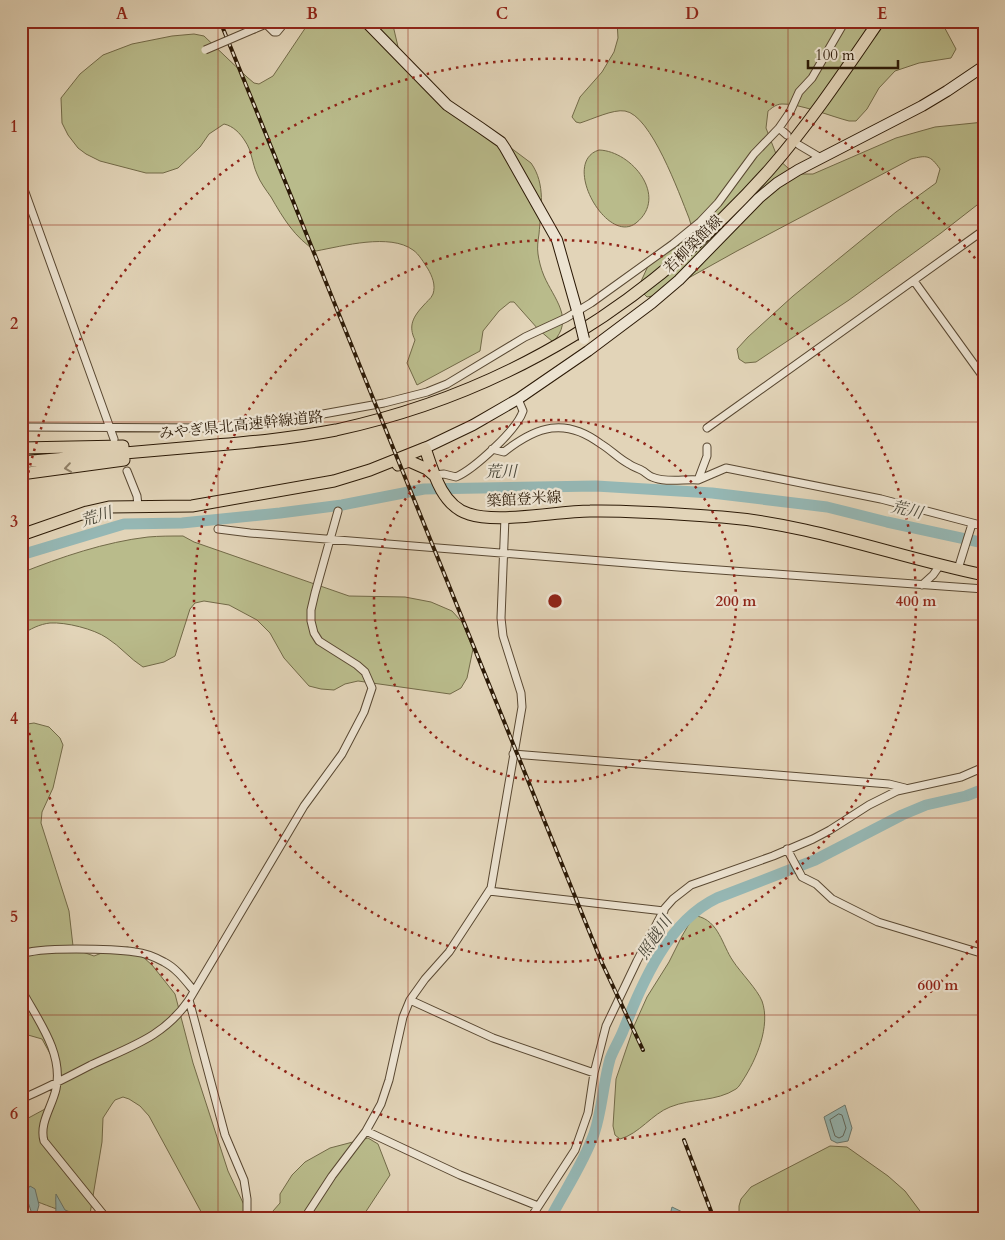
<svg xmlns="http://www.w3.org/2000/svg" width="1005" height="1240" font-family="Cardo,'Noto Serif JP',serif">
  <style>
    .green { fill: #b9bb8b; stroke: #726a48 }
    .water { fill: #95b7b4; stroke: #6b786e }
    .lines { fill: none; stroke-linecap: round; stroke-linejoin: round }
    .shore { stroke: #60685d; stroke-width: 1 }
    .river { stroke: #95b7b4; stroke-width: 11 }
    .street-casing { stroke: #594832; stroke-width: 9 }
    .secondary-casing { stroke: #2b1906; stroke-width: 12 }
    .primary-casing { stroke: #2b1906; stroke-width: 13 }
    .street { stroke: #ece3d1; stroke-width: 7 }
    .secondary { stroke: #ece3d1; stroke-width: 10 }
    .primary { stroke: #e2d4b8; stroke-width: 11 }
    .rail-casing { stroke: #2b1906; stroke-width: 4 }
    .rail { stroke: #ece3d1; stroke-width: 2; stroke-dasharray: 5.5; stroke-linecap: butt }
    .street-bridge-casing { stroke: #594832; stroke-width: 9; stroke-linecap: butt }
    .secondary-bridge-casing { stroke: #2b1906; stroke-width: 12; stroke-linecap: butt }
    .street-bridge { stroke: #ece3d1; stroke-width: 7 }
    .secondary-bridge { stroke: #ece3d1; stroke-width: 10 }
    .oneway { stroke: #908068 }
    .grid { fill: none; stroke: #8f2418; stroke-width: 1; stroke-opacity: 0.55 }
    .ring { fill: none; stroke: #8f2418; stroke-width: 2.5; stroke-dasharray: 2.5 5 }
    .labels { text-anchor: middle; stroke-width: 4.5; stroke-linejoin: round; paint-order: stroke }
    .street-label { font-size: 15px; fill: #2b1906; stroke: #ece3d1 }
    .water-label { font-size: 16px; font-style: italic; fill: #4b483a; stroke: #ece3d1 }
    .centre { fill: #8f2418; stroke: #ece3d1; stroke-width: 2.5 }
    .ring-label { font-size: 15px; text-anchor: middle; font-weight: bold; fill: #8f2418; stroke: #ece3d1; stroke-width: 4.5; stroke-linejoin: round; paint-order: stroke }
    .neatline { fill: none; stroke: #8f2418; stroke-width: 2 }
    .grid-label { font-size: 16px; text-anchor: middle; font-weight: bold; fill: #8f2418 }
  </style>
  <rect width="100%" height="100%" fill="#e2d4b8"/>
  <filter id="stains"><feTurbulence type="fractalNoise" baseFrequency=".004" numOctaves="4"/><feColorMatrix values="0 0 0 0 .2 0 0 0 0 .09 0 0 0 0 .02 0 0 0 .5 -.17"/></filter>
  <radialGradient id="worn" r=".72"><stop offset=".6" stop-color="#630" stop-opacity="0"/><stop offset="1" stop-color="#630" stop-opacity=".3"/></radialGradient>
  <path class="green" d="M310,21H392L399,51L419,79L531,163C546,184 541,210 539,234C538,241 537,247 538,254C539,261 541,269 544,276C554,299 575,319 553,342L538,329L514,302H510L499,311L483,331L480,351L417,385L407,363L415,340C408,326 413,317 423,306C426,302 431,299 433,294C436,285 432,276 428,269C424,263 419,254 413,250C390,233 343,246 316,251C295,238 283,218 271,197C266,190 260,182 257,174C252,163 252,151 245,141C240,133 233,126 224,124L209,134L200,147L178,168L163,173H146L100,161L86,154L78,148L68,135L62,123L61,98L80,74L103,55L132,44L172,36L194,34L204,36L247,77L254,83L259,84L273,76Z
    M617,21H941L956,49L951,58L919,63L895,71L879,88L867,109L856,121H849C833,117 798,103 782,104C776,104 772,108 768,111L766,128L778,159L788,168L798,174H813L896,138L935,127L984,122V201L977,205L941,233L849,300L756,362L745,363L739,359L737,349L748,337L793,296L896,212L936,183L940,169C930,155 927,155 911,159L737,251L658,295L647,297L638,288L648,266L669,250L678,246L689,235L692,228L689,218C679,193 651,115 625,111C613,109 593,119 580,123L576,122L572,117L580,97L602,72L614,52L618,38Z
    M599,150C632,151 669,197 636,223C607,246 560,162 599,150Z
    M183,536L194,542L349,596L405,597L431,602L452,611L462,622L473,649L467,678L461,688L450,694L358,681L345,684L334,690L321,689L309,686L284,658L270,633L257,620L229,605L204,601L195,603L190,609L175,656L164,662L143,667C130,659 120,646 107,638C94,629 66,622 50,623C40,624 30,629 21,635V573C61,557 105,542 148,537C159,536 171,536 183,536Z
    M34,723L49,727L60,738L63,745L53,788L42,812L41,823L69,911L73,946L77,950L94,956L112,949L128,947L143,957L152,965L175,994L193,1063L228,1171L245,1207L258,1219H205L149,1116L140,1106L129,1099L123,1097L115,1100L112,1104L103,1118L102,1142L90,1214C74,1220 39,1200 21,1197V1122L45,1109L52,1094L55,1074L53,1059L42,1039L21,1033V725Z
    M697,916C719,921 722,945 733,961C741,973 757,989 762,1001C771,1026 756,1060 743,1080C741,1083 739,1087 736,1089C716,1102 692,1098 670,1107C652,1114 639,1134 620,1139L615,1135L613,1126L616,1079L634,1026L647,997L669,962L682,936L689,924Z
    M368,1138L378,1144L390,1175L361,1219H266L280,1203V1194L292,1175L305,1162L330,1148Z
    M830,1146L847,1147L888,1176L905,1191L926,1219H739V1206L741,1199L751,1187Z"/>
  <path class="water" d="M845,1105L852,1128L848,1141L837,1143L831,1140L824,1117Z
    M30,1186L35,1189L39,1205L37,1212L32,1214L25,1193Z
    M56,1194L65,1210L70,1212L62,1219H57L55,1217C57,1209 55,1202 56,1194Z
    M672,1207L697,1219H669Z"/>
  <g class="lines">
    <path class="shore" d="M839,1114L842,1115L846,1128L843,1136L839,1138L835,1136L830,1120Z"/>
    <path class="river" d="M21,555L124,524L182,523L280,513L342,505L424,489L596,486L712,493L827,507L887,522L984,543
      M550,1219C565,1190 583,1164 594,1134C602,1111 603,1084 610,1059C613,1050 619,1041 623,1031C643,982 667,922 717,898L815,860L902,815L926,805L966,796L984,789"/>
    <g class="street-casing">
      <path id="street" d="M254,29L266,24L274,32H277L286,21
        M779,128L787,135
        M799,145L821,158
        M21,181L114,439
        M914,281L984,378
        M21,427L210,428L290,420L384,403L427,392L447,384L525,337L566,318L591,303L673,244L700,222L718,203L754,154L779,128L790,112L799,92L812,78L845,21
        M707,428L984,230
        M707,447V456L698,480L726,468L881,499L984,526
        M492,449L504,452C537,426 565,417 601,444C611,450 619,459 629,464C633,467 638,468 643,471C646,473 649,476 652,477C665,483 684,479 698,480
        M127,471L137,496L138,506
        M434,475L444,474L456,477C474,469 517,430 523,411L518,399
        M218,529L250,533L678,567L984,589
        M958,569L972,524
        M922,585L933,575L940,565
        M513,754L889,784L905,788
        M787,849L802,877L816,884L832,899L878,922L984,954
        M489,891L664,911
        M21,955C35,946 116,949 135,952C145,953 155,957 164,962C176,968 185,980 194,991
        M21,989C37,1019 64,1053 56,1089C52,1107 39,1123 44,1141L107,1219
        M189,1000L225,1135L244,1180L247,1199V1219
        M410,1000L493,1038L594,1073
        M21,1099C45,1089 68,1077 91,1065C129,1047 164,1037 189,1000L304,806L342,754L364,712L372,688L365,672L357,665L319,641L314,633L311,621V610L315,593L338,511
        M366,1131L460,1175L538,1206
        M304,1219L332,1176L366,1131L381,1104L389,1080L403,1017L410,1000L425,979L449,952L491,888L522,707L521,693L503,636L501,618L505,517
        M530,1219L575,1150L588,1113L594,1073L606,1026L637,961L665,908L673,899L691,885L773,856L813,839L830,830L869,805L897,791L961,777L984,767"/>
    </g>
    <g class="secondary-casing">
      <path id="secondary" d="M365,21L447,105L481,128L501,142L505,148L557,240L578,314
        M425,448L473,425L518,399L588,351L652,303L679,280L759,198L777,183L798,170L922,106L947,91L984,66"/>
    </g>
    <g class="primary-casing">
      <path id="primary" d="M21,448L123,446
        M21,462C79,457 137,452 194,447C242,443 289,439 336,430C511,392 651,302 770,169C810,123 844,72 879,21
        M398,465L409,461L427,469L434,475
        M21,474L124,460
        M21,535L87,512L109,507L192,506L334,481L370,470L425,448C433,472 442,506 469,514C499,524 557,511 590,511C634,510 678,514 722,517C811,524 896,557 984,575"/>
    </g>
    <use href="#street" class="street"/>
    <use href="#secondary" class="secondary"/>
    <use href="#primary" class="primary"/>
    <g class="rail-casing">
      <path id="rail" d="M220,21L602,963L643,1050
        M684,1140L714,1219"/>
    </g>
    <use href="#rail" class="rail"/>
    <g class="street-bridge-casing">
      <path id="street-bridge" d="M205,50L254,29"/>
    </g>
    <g class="secondary-bridge-casing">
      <path id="secondary-bridge" d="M578,314L584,339"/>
    </g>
    <use href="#street-bridge" class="street-bridge"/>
    <use href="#secondary-bridge" class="secondary-bridge"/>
  </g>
  <defs><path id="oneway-chevron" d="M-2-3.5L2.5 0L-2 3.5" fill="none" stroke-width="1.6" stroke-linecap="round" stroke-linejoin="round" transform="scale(1.25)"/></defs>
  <use class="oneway" href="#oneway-chevron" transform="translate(68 468) rotate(172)"/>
  <path class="grid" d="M218,21V1219M408,21V1219M598,21V1219M788,21V1219M21,225H984M21,422H984M21,620H984M21,818H984M21,1015H984"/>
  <g class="ring">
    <circle cx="555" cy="601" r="181"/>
    <circle cx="555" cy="601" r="361"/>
    <path d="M982 935A542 542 0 0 1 22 700M22 502A542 542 0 0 1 982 267"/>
  </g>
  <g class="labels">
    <g class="street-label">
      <text transform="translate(693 244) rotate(-45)" y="5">若柳築館線</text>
      <text transform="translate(241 425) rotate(-6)" y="5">みやぎ県北高速幹線道路</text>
      <text transform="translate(524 499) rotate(-3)" y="5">築館登米線</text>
    </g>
    <g class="water-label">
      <text transform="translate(501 471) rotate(-1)" y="6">荒川</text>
      <text transform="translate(907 509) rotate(13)" y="6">荒川</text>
      <text transform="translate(96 516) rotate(-17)" y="6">荒川</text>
      <text transform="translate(654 937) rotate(-56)" y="6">照越川</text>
    </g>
  </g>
  <circle cx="555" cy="601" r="8" class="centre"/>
  <g class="ring-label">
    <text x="736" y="606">200 m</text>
    <text x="916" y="606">400 m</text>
    <text x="938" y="990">600 m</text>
  </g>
  <rect width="1005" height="1240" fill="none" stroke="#e2d4b8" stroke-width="55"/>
  <path d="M808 60v8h90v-8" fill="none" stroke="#2b1906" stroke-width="2.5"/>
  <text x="815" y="60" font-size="15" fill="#2b1906" stroke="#ece3d1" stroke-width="4" paint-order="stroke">100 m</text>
  <rect x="28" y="28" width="950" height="1184" class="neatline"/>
  <g class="grid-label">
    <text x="122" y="19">A</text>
    <text x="312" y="19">B</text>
    <text x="502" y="19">C</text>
    <text x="692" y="19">D</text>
    <text x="882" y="19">E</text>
    <text x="14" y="132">1</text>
    <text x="14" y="329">2</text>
    <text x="14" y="527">3</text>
    <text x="14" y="724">4</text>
    <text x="14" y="922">5</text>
    <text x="14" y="1119">6</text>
  </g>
  <rect width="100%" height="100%" filter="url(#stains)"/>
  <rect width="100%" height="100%" fill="url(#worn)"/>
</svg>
